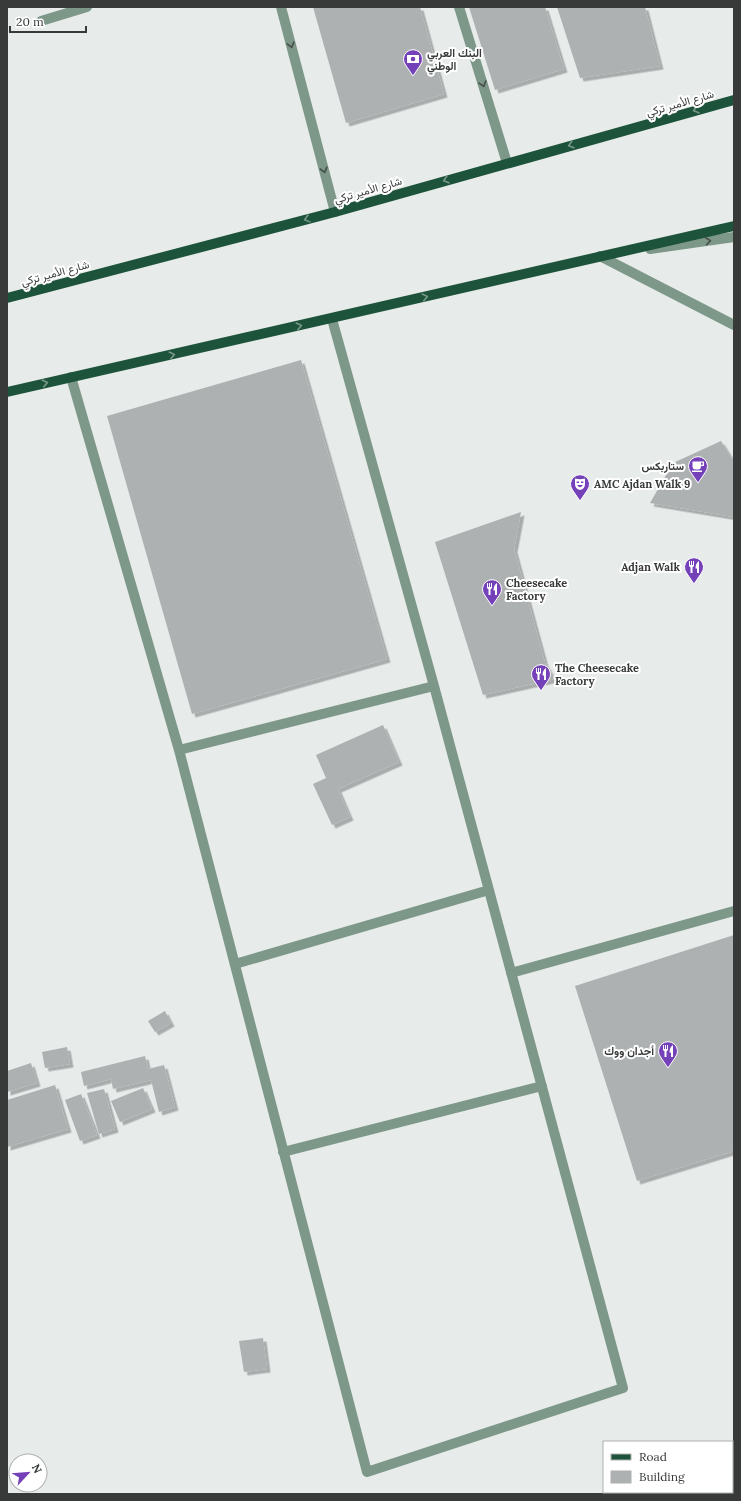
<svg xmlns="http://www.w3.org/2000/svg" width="741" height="1501" font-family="Lora,Vazirmatn,serif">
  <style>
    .building { fill: #adb1b1; filter: url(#shadow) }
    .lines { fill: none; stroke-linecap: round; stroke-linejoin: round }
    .minor { stroke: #7d9789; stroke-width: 10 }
    .major { stroke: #1e533b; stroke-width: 10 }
    .oneway { stroke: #464d4a }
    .oneway2 { stroke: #789889 }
    .labels { text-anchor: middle; stroke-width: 4; stroke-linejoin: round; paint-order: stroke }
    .poi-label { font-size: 11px; font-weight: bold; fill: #383a3a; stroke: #fff; text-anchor: start }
    .street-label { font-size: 11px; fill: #383a3a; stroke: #fff }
  </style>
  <defs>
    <filter id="shadow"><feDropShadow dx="3.5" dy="3.5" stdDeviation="0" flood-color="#0004"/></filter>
  </defs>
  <rect width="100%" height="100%" fill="#e7ebea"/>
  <path class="building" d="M313,7H420L444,94L346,123Z
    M469,7H545L564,69L495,90Z
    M557,7H645L660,66L580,78Z
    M301,360L387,659L192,714L107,416Z
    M721,441L734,462V517L650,503L673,463Z
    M521,512L514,549L545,663L555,679L483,695L435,542Z
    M383,725L399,762L338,789L350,817L332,825L313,784L326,778L316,755Z
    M734,935V1151L637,1181L575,986Z
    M165,1011L171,1023L155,1032L148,1021Z
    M67,1047L70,1064L45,1068L42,1052Z
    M145,1056L148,1069L164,1065L175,1107L159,1112L151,1080L113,1089L111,1079L84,1086L81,1072Z
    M31,1063L37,1083L7,1092V1071Z
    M55,1085L68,1129L7,1147V1100Z
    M143,1088L152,1109L120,1122L111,1101Z
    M104,1089L115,1129L99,1134L87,1093Z
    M81,1094L97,1135L80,1141L65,1100Z
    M263,1338L267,1369L244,1372L239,1341Z"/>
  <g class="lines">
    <path class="minor" d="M281,7L335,212
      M459,7L507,163
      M41,21L87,7
      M650,249L734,237
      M600,256L734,325
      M71,377L179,750L367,1472L623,1388L434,686L332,319
      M179,750L434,686
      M235,964L489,890
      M511,973L734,911
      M283,1152L542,1086"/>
    <path class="major" d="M7,298L335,212L734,100
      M7,392L734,226"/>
  </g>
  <defs><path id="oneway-chevron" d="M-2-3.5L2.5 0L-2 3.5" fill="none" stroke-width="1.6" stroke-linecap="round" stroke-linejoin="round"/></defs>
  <g class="oneway">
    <use href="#oneway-chevron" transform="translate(291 45) rotate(75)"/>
    <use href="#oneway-chevron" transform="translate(483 84) rotate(73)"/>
    <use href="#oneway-chevron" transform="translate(324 170) rotate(75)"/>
    <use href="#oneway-chevron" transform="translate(708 241) rotate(-8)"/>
  </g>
  <g class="oneway2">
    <use href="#oneway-chevron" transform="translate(696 110) rotate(164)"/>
    <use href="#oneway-chevron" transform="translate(571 145) rotate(164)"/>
    <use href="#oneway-chevron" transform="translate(446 180) rotate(164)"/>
    <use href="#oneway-chevron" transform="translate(307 219) rotate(165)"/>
    <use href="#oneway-chevron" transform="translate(425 297) rotate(-13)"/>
    <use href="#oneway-chevron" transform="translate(299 326) rotate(-13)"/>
    <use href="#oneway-chevron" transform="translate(172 355) rotate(-13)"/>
    <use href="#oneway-chevron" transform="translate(45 383) rotate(-13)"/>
  </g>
  <defs>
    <g id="bank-pin" transform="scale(1)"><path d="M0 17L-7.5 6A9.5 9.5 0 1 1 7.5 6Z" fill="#7541b9" stroke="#fff"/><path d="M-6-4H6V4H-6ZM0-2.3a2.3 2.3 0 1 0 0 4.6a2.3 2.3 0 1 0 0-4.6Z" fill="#fff"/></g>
    <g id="cafe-pin" transform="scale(1)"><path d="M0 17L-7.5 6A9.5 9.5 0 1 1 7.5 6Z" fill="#7541b9" stroke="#fff"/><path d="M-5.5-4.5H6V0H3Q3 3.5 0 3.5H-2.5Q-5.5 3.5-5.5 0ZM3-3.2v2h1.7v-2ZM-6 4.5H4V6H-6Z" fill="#fff"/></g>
    <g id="theatre-pin" transform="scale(1)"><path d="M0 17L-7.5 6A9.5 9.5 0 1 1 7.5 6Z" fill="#7541b9" stroke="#fff"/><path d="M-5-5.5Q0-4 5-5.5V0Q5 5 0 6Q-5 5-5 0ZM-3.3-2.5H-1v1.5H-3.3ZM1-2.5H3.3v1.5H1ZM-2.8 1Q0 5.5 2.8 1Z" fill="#fff"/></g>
    <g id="restaurant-pin" transform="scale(1)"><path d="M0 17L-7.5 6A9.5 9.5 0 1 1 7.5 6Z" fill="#7541b9" stroke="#fff"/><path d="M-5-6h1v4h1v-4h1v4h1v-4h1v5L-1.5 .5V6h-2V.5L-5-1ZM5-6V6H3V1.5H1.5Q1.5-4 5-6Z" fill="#fff"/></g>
  </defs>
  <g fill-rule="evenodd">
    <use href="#bank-pin" x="413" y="59"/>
    <use href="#cafe-pin" x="698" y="466"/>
    <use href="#theatre-pin" x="580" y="484"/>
    <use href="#restaurant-pin" x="694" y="567"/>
    <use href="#restaurant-pin" x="492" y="589"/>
    <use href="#restaurant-pin" x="541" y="674"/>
    <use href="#restaurant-pin" x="668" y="1051"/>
  </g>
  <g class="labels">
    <g class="poi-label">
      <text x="427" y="57">البنك العربي<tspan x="427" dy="13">الوطني</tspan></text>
      <text x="684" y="470" text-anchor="end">ستاربكس</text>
      <text x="594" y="488">AMC Ajdan Walk 9</text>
      <text x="680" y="571" text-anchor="end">Adjan Walk</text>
      <text x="506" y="587">Cheesecake<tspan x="506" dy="13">Factory</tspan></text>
      <text x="555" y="672">The Cheesecake<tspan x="555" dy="13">Factory</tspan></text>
      <text x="654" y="1055" text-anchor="end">أجدان ووك</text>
    </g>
    <g class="street-label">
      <text transform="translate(680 103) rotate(-16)" y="4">شارع الأمير تركي</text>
      <text transform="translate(368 190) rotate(-16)" y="4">شارع الأمير تركي</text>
      <text transform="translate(55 273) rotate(-15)" y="4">شارع الأمير تركي</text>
    </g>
  </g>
  <rect width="741" height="1501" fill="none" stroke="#383a3a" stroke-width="16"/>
  <rect x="603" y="1441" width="130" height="52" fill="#ffffff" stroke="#afb0b0"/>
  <rect x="611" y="1454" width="20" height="6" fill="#1e533b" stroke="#afb0b0"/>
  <text x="639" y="1461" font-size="12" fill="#383a3a">Road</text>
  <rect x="611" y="1471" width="20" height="12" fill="#adb1b1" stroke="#afb0b0"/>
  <text x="639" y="1481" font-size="12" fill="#383a3a">Building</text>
  <g transform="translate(28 1473) rotate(64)"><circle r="19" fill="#ffffff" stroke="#afb0b0"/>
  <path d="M0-3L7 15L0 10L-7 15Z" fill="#7541b9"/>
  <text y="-6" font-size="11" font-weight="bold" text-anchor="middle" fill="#383a3a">N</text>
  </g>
  <path d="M10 26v6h76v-6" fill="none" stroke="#383a3a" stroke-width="2"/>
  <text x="16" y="26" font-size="12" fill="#383a3a" stroke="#ffffff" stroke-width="3" paint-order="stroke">20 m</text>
</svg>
